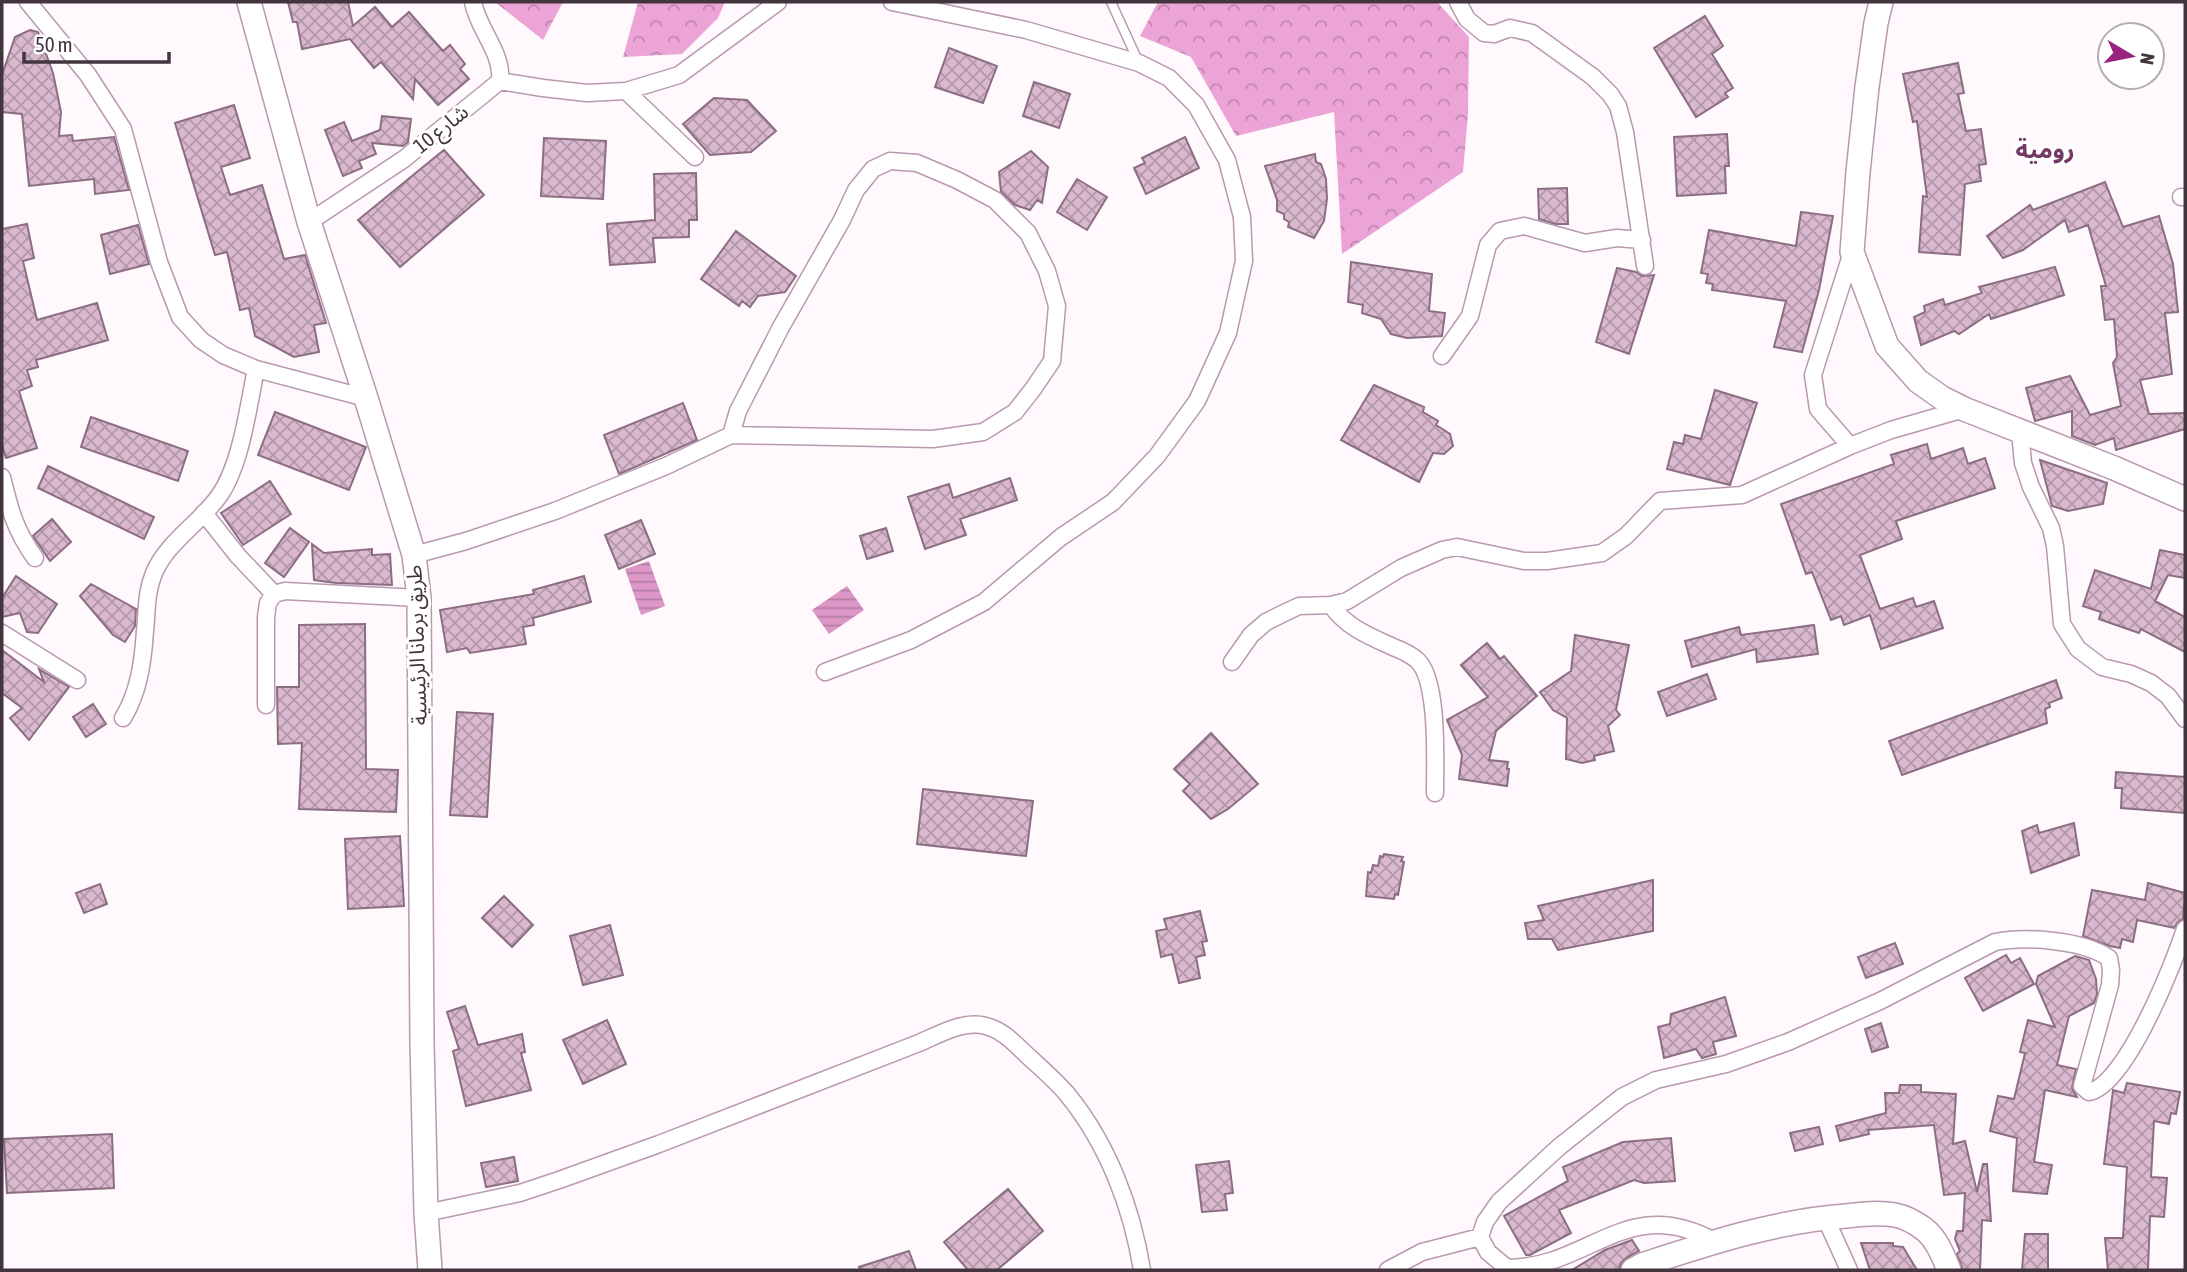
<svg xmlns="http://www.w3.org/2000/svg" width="2187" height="1272" font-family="'Asap Condensed','Noto Sans Arabic',sans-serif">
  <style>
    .forest { fill: url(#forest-crowns) }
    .water { fill: url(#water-rules) }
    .building { fill: url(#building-cross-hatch); stroke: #8c6e82; stroke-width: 2 }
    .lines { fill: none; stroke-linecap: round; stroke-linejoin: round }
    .lane-casing { stroke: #b999af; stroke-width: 11 }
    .street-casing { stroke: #b999af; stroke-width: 19 }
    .secondary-casing { stroke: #b999af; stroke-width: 26 }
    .lane { stroke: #fff; stroke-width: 8 }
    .street { stroke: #fff; stroke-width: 16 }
    .secondary { stroke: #fff; stroke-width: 23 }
    .labels { text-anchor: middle; stroke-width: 6; stroke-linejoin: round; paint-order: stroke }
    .street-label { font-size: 21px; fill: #42353e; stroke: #fff }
    .quarter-label { font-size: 24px; font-weight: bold; fill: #743964; stroke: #fff }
  </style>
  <defs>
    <pattern id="forest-crowns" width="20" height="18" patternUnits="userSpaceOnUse" patternTransform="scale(1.75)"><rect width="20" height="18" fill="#eba4d5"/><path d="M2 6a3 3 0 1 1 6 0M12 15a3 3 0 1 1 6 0" fill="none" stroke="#c086ae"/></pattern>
    <pattern id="water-rules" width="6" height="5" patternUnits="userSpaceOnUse" patternTransform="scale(1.75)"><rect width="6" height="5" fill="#dc97c7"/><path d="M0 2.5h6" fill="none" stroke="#b47ca3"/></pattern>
    <pattern id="building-cross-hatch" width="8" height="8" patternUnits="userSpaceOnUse" patternTransform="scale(1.75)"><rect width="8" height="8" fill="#dab9cf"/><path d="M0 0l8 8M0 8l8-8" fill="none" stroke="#b297a9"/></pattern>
  </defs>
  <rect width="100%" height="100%" fill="#fff8fc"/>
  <path class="forest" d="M495,2H563L543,40Z
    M638,2H725L718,18L682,54L623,57Z
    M1158,2H1437L1469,37L1468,114L1463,172L1342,254L1334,112L1236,136L1191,57L1140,36Z"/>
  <path class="water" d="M649,561L665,606L641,615L625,569Z
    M847,586L864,610L829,634L812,610Z"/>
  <path class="building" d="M288,2H348L353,26L375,7L392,27L409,12L443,51L450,45L465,64L460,69L469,79L438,105L415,79L413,99L381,62L374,68L350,39L302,49L297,22H293Z
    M1705,16L1723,46L1712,54L1733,88L1725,93L1728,97L1696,117L1654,48Z
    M30,30L38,32L53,73L61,112L59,136L72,135L73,141L114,137L129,190L95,194L94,179L29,186L22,114L2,112V75L15,37Z
    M949,48L997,66L983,103L935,87Z
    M1958,63L1964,93L1958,94L1966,131L1981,129L1986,164L1979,165L1981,181L1965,184L1960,255L1919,252L1923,196L1927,197L1917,121L1913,122L1903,74Z
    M1034,82L1070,94L1059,128L1023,116Z
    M714,98L747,100L776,131L751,152L710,155L683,124Z
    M234,105L250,158L221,167L230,195L262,185L284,259L305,255L326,323L314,325L319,352L294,357L255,336L249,308L240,310L227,252L215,255L175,123Z
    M382,116L411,119L408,142L403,146L372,143L376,154L359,161L362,168L343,176L325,130L344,122L352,141L380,130Z
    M1727,134L1729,166H1725L1726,193L1677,196L1674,137Z
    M1185,137L1199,168L1146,194L1134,168L1145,163L1142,158Z
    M544,138L606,141L603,199L541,196Z
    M444,150L484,195L400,267L358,220Z
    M1031,151L1048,167L1042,203L1037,200L1030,210L1015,205L1001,192L999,172Z
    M1315,154L1316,162L1321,164L1326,179L1327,199L1324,221L1314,238L1288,227L1289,222L1284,219V214L1277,211V200L1265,166Z
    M696,173L697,220H689V237L653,238L655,262L610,265L607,224L655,220L654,174Z
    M1077,179L1107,197L1087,230L1057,212Z
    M2105,182L2123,227L2159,216L2173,264L2178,312L2165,313L2172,374L2140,380L2149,414L2185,413V429L2116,450L2114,438L2095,445L2072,436V411L2035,421L2026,388L2070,376L2090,415L2121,406L2113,363L2117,357L2114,319L2105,320L2101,286H2106L2088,225L2069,232L2065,220L2023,250L2003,258L1987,236L2030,205L2033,210Z
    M1567,188L1568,224H1555L1539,219L1538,189Z
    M1801,212L1833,216L1819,290L1802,352L1774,347L1786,301L1712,290L1713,284L1706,283L1708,274L1701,273L1709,230L1796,246Z
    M27,224L34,258L23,261L37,320L97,303L108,340L36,360L38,367L27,370L32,386L19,391L37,448L6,458L2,445V229Z
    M138,225L149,264L110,274L101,235Z
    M736,231L796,276L785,292L758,296L750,307L742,301L739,306L701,279Z
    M1351,262L1432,274L1429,311L1445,313L1442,336L1407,338L1391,334L1381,319L1362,313L1363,305L1348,302Z
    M2055,267L2064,295L1991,319L1989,314L1959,334L1954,331L1921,345L1914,317L1925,312L1924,306L1943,299L1945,305L1982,293L1979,287Z
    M1617,268L1636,272L1642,276L1654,275L1629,354L1596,342Z
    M1374,385L1424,407L1423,412L1438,421L1436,425L1450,434L1453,446L1444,454L1433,453L1419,482L1341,440Z
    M1715,390L1757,403L1730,485L1667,469L1674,442L1683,444L1685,435L1701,439Z
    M683,403L697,440L619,474L604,435Z
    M275,412L366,447L349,490L258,455Z
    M91,417L188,451L178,481L81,447Z
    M1927,444L1931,459L1963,448L1968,464L1985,458L1995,488L1896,521L1902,539L1860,555L1880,609L1913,598L1916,607L1934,601L1943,628L1881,649L1870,615L1844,625L1841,616L1831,620L1812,572L1806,574L1781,504L1894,464L1891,455Z
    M2040,460L2107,483L2103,504L2068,511L2052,506Z
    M48,466L154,517L144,539L38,488Z
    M1010,478L1017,500L960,519L966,535L925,549L908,497L949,484L953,498Z
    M270,481L291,514L243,545L221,513Z
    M52,519L71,542L50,561L33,536Z
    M641,520L655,554L619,569L605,535Z
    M290,528L309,542L284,577L265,563Z
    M886,528L893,551L867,559L860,536Z
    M312,544L324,553L372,549V555L390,554L392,585L336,583L314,580Z
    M2160,550L2185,555V578L2168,575L2155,601L2185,617V652L2141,629L2139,633L2099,619L2101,612L2083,606L2095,570L2151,589Z
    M16,576L57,604L38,633L27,632L20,613L2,617V598Z
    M584,576L591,602L533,618L534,625L523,627L526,644L470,653L467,648L447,652L440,610L534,594L533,590Z
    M91,584L136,609L135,626L125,642L113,635L80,596Z
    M365,624L366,769L398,770L396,812L299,809L302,743L278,744L277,687H299V625Z
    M1814,625L1818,654L1757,662L1756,649L1692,667L1685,641L1739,627L1741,635Z
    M1575,635L1629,645L1616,710L1620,715L1608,726L1614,751L1594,756L1595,760L1582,763L1566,759L1567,718L1553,710L1540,692L1571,671Z
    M1487,643L1500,659L1504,656L1537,696L1496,731L1489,760L1508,762L1507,769H1509L1507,786L1459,779L1462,755L1447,720L1488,697L1461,665Z
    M2,650L44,682L39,669L69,687L29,740L10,718L22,708L2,693Z
    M1707,674L1716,699L1667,716L1658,692Z
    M2056,680L2062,698L2049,703L2050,707L2045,709L2047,723L1902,775L1889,741Z
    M93,704L106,724L86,737L73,717Z
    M457,712L493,714L487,817L450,815Z
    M1211,733L1258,784L1228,809L1211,819L1183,791L1190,784L1174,769Z
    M2116,772L2185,777V813L2121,808L2122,788H2115Z
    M923,789L1033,801L1026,856L917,844Z
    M2074,823L2079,855L2031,873L2022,831L2037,825L2039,833Z
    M400,836L404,906L348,909L345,839Z
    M1384,854L1403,857L1401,861L1404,862L1398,895L1395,894L1394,899L1366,896L1368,872L1371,873L1373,865L1378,866L1380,856L1383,857Z
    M1653,880V931L1558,950L1552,939H1528L1525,923L1544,920L1538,906Z
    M2148,883L2185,893L2183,919L2178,922L2174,928L2137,920L2133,942L2122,939L2120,948L2110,946L2083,936L2092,890L2145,900Z
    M100,884L107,904L84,913L76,893Z
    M504,896L533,925L512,947L482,918Z
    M1200,911L1207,941L1202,942L1205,955L1196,957L1200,978L1179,983L1172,954L1161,957L1156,931L1167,929L1164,919Z
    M610,925L623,975L583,985L570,936Z
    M1895,943L1903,964L1866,978L1858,957Z
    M2006,955L2011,963L2020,958L2034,984L1983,1011L1965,978Z
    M2075,956L2089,960L2096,979L2097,994L2094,1003L2069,1016L2057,1065L2076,1069L2072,1088L2077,1097L2045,1090L2034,1162L2052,1165L2047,1194L2013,1191L2017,1138L1990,1131L1998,1096L2014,1099L2025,1053L2020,1052L2028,1020L2055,1027L2036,984L2038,976Z
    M1725,997L1736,1036L1713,1042L1716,1054L1702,1058L1696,1049L1664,1058L1658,1027L1670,1024L1671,1014Z
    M465,1006L478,1045L522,1034L525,1052L521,1053L531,1090L466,1106L453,1051L459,1049L447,1012Z
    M607,1020L626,1064L583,1084L563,1040Z
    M1881,1023L1888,1047L1872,1052L1865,1029Z
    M2127,1083L2180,1092L2176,1114L2171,1113L2169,1124L2154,1121L2151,1177L2167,1178L2164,1217L2150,1216L2148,1270H2108L2105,1238H2123L2127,1167L2104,1164L2113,1090L2124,1093Z
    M1900,1085H1921V1092L1956,1094L1953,1144L1965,1141L1977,1192L1983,1164H1987L1991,1221L1982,1220L1980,1270H1963L1957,1254L1960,1251L1955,1239L1957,1231H1963L1965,1193L1944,1195L1934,1125L1868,1130L1869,1134L1840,1141L1836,1126L1886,1113L1885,1093H1899Z
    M1819,1127L1823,1144L1795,1151L1790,1133Z
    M112,1134L114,1188L7,1193L4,1139Z
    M1671,1138L1675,1181L1644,1183L1634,1180L1559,1210L1571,1233L1530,1255H1526L1504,1216L1568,1181L1563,1167L1623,1142Z
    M514,1157L518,1181L486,1187L481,1163Z
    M1229,1161L1233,1193L1225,1194L1227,1210L1202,1212L1196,1165Z
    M1008,1189L1043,1231L997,1270H968L944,1242Z
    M2025,1234H2048V1270H2022Z
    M1632,1240L1639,1251L1626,1258L1621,1263L1619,1270H1572L1605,1250Z
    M1861,1243H1893V1246L1903,1247L1917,1270H1870Z
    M909,1251L916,1270H860L859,1267Z"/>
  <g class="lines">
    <g class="lane-casing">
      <path id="lane" d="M1111,2L1139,63"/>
    </g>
    <g class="street-casing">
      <path id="street" d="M28,2L88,75L123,129L159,262L180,317L201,340L223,355L256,369L366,398
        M1458,2L1467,19L1484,33L1494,34L1510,28L1532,33L1593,77L1610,94L1618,106L1625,132L1645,266
        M500,81L543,88L587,93L626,91L679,75L778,2
        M626,91L695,157
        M2181,197H2185
        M309,222L404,159L500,81C503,52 478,30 473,2
        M1852,252L1813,375L1818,409L1850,446L1891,430L1964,409
        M1442,356L1470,316L1488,245L1500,231L1524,226L1585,243L1617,238L1642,240
        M2020,432L2023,463L2031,487L2051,528L2055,546L2062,624L2078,649L2102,667L2131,674L2151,683L2168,696L2185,719
        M2,477C10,510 15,530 35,558
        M204,513L238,556L274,594
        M414,555L466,541L555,511L666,466L731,435L933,439L983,432L1015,412L1033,389L1052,361L1057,306L1047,271L1028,233L995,200L957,180L917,163L890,161L873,169L856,190L842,220L781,327L738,411L731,435
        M1331,605C1346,627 1369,636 1393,647C1401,650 1410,654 1417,660C1439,680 1435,762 1435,793
        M2,633L77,680
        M1232,662L1251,635L1266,622L1284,613L1299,606L1331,605L1347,601L1401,568L1442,550L1457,547L1524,561H1547L1602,553L1626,536L1660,501L1742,495L1850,446
        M825,672L911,640L984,602L1061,537L1113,502L1157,456L1197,401L1228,333L1244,261L1242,217L1227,160L1196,105L1169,78L1139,63L1026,30L892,2
        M266,705V617L268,603L274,594L285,591L419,598
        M123,718C139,692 143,661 145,631C147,611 146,592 154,573C167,542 200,523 219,496C241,465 248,408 256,369
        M426,1213L520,1193L559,1180L659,1144L919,1043C940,1034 963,1020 986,1026C1003,1030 1016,1045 1029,1057C1042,1069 1056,1081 1067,1094C1108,1144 1132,1208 1142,1270
        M1825,1217L1849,1270
        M1714,1241C1626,1193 1590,1268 1507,1268L1488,1252L1480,1237L1485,1222L1499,1202L1559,1147L1622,1097L1656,1080L1726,1064L1788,1042L1880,1001L1995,942C2025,936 2083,940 2109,958L2111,970L2110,985L2082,1086L2089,1092C2126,1085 2174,963 2185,929
        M1388,1270L1422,1252L1480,1237"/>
    </g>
    <g class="secondary-casing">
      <path id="secondary" d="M249,2L309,222L366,398L414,555L419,598L422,1043L426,1213L430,1270
        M1881,2L1876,23L1867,87L1858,172L1852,252L1887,346L1918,381L1942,398L1964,409L2114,468L2185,499
        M1633,1270L1642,1265C1709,1243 1776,1221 1846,1216C1862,1214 1879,1212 1895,1215C1905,1217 1916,1223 1924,1229C1937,1239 1943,1256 1949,1270"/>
    </g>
    <use href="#lane" class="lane"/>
    <use href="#street" class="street"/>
    <use href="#secondary" class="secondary"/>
  </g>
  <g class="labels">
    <g class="street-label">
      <text transform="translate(441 129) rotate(-39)" y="7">شارع 10</text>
      <text transform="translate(417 645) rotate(-92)" y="7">طريق برمانا الرئيسية</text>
    </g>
    <g class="quarter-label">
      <text x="2045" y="158">رومية</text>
    </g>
  </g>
  <rect width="2187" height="1272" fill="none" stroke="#42353e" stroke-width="7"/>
  <g transform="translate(2131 56) rotate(100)"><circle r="33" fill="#ffffff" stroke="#b3aeb2" stroke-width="2"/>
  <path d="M0-5L12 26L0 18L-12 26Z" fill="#99237f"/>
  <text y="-10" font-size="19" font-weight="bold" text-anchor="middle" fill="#42353e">N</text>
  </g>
  <path d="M24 52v10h145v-10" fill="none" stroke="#42353e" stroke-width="3.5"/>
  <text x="35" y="52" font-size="21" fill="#42353e" stroke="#ffffff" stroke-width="5" paint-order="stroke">50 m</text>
</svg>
